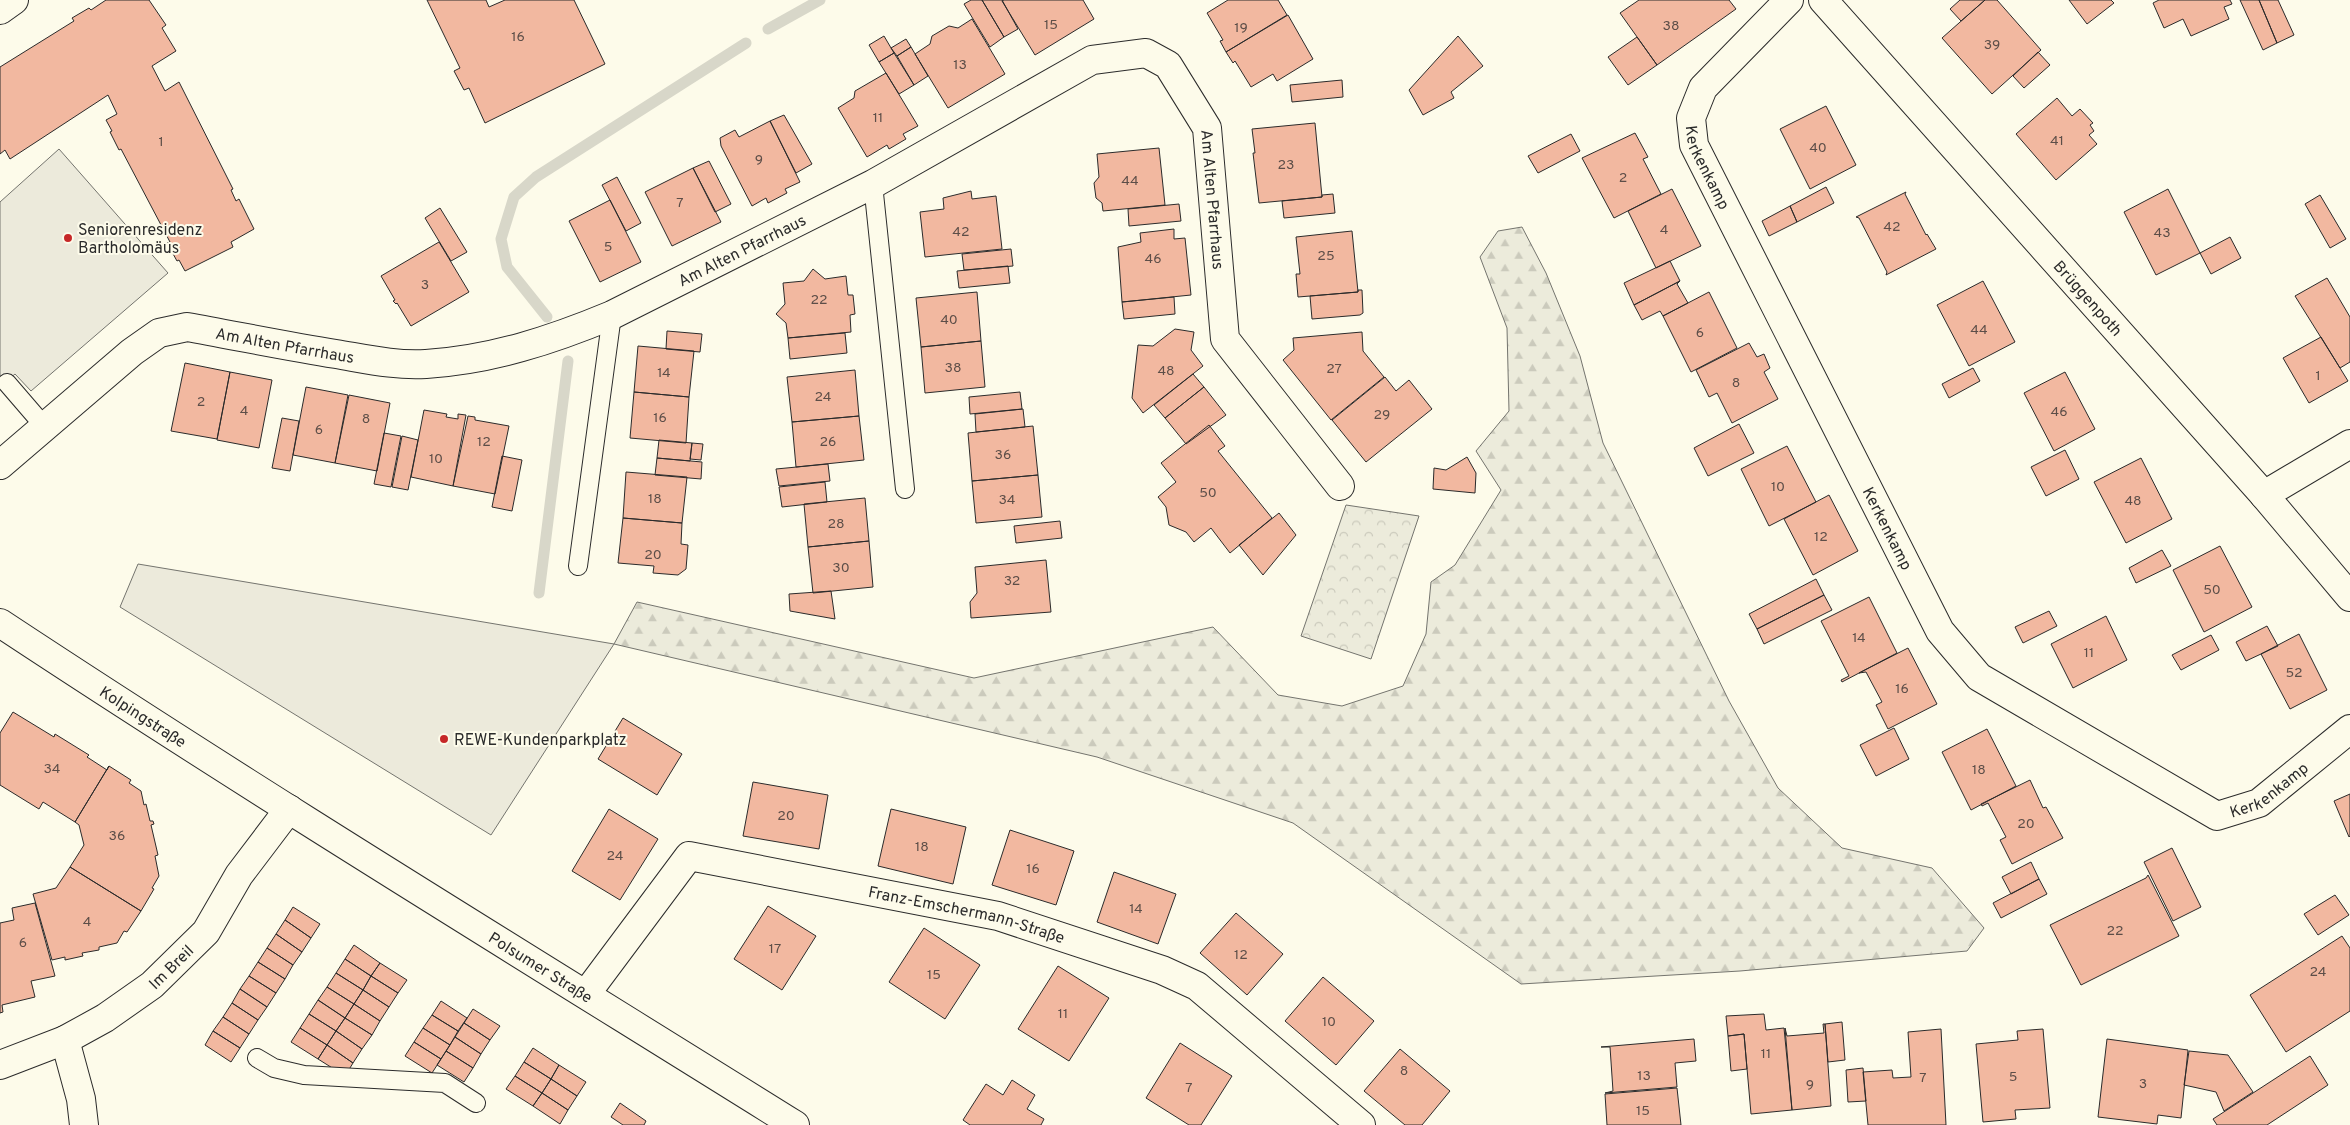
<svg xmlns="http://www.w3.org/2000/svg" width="2350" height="1125" font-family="Overpass,sans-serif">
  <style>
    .forest { fill: url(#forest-firs); stroke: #74746e }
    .park { fill: url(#park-crowns); stroke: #74746e }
    .parking { fill: #eceadb; stroke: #74746e }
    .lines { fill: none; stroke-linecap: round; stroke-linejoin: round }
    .stream { stroke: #d8d7c9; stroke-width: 11 }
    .building { fill: #f2b8a0; stroke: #2b2b2b }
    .service-casing { stroke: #2b2b2b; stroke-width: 20 }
    .minor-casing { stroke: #2b2b2b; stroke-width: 30 }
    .secondary-casing { stroke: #2b2b2b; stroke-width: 30 }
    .service { stroke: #fdfbea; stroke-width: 18 }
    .minor { stroke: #fdfbea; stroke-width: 28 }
    .secondary { stroke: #fdfbea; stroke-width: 28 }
    .poi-dot { fill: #c62828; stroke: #fdfbea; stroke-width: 2 }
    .labels { text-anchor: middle; stroke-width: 4; stroke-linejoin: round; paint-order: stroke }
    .number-label { font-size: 14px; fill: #5d4e48 }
    .street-label { font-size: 16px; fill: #2b2b2b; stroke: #fdfbea }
    .poi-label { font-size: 16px; fill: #2b2b2b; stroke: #fdfbea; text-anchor: start }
  </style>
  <defs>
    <pattern id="forest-firs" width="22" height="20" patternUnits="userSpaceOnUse" patternTransform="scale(1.25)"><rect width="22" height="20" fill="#ecebdb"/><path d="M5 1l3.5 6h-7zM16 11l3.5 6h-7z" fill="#cbcabc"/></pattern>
    <pattern id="park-crowns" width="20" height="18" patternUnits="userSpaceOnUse" patternTransform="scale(1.25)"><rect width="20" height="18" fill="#ecebdb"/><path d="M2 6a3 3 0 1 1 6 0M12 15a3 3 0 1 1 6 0" fill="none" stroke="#cbcabc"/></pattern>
  </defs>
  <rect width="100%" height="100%" fill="#fdfbea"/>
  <path class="forest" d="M1522,227L1546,273L1580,356L1603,443L1729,701L1778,788L1842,848L1932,868L1984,928L1967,951L1740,971L1521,984L1293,823L1097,757L614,644L637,602L974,678L1213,627L1278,695L1342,706L1403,686L1426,634L1431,582L1455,565L1501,490L1476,451L1509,411L1507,328L1480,257L1498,231Z"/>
  <path class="park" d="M1346,505L1419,516L1371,659L1301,636Z"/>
  <path class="parking" d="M59,149L168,273L31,391L15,374L0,387V202Z
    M138,564L240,581L614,644L491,835L120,607Z"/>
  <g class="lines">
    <path class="stream" d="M768,29L820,0
      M547,317L507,267L501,239L514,197L536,177L746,43
      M539,593L568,361"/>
  </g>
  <path class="building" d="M106,0H149L166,25L162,28L176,51L152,66L165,91L179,82L233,189L231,190L236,201L239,199L254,229L231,242L233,247L185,271L179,260L177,261L167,243L170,242L121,149L119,150L110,132L112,131L106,120L117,114L108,95L10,159L5,150L0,154V67L74,21L72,18L89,8L91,10Z
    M427,0H486L489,7L505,0H574L605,64L485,123L469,88L464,90L454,71L460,68Z
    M971,0H982L1004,37L990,47L964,4Z
    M982,0H1002L1018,29L1004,37Z
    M1004,0H1083L1094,19L1035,55L1002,1Z
    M1228,0H1278L1287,15L1226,52L1220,41L1223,40L1207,13Z
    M1639,0H1729L1736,9L1657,65L1620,13Z
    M1960,0H1985L1961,21L1950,9Z
    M1985,0H1997L2041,50L1992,94L1942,38Z
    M2069,0H2111L2114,3L2087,24Z
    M2159,0H2230L2232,4L2224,7L2229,19L2191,36L2183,19L2164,28L2153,3Z
    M2240,0H2259L2277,43L2263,50Z
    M2259,0H2278L2294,35L2277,43Z
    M1288,15L1313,59L1277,81L1273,74L1251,87L1235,61L1233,63L1226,52Z
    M972,19L1005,74L948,108L915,54L930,44L932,36L949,26L958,28Z
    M884,36L894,53L879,62L869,45Z
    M1458,36L1483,66L1451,92L1454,98L1423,115L1409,90Z
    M1637,37L1657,65L1628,85L1608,57Z
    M906,39L911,47L897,56L891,48Z
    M911,47L928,76L914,85L897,56Z
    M2038,52L2050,65L2024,88L2013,76Z
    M894,53L914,85L899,94L879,62Z
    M886,73L918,126L903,134L906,139L889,149L887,145L867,157L838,108L854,98L855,91Z
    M1342,80L1343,97L1292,102L1290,85Z
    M2057,98L2072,116L2080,109L2093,123L2090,125L2094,131L2089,135L2097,144L2056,180L2016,134Z
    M1826,106L1856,165L1810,189L1780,129Z
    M784,115L812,164L796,173L770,121Z
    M770,121L800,182L785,189L787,193L768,203L766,198L752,206L721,146L720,138L735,130L739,137Z
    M1315,123L1322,197L1259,203L1253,153H1255L1252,129Z
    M1635,133L1648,157L1643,159L1661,194L1614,218L1582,158Z
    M1571,134L1580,151L1538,173L1528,156Z
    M1159,148L1165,205L1103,211L1102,203L1096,198L1094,183L1099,177L1097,154Z
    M709,161L731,204L715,212L693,168Z
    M693,168L721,222L672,246L645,192Z
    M617,177L641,223L626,231L602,185Z
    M1826,187L1834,203L1797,222L1790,206Z
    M1672,189L1701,246L1656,268L1628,211Z
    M2168,189L2200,253L2156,275L2124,212Z
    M971,191L972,199L996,196L1002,249L925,257L920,212L944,209L943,198Z
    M1906,192L1905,194L1926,235L1927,234L1936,249L1886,275L1887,272L1859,218L1856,217Z
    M1333,194L1335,213L1284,218L1282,201L1322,197V195Z
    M2320,195L2346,239L2330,248L2305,204Z
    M610,200L641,262L600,282L569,221Z
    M1179,204L1181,221L1129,226L1128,209Z
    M1790,206L1797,222L1769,236L1762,221Z
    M440,208L467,252L451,261L425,218Z
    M1174,229V239L1185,238L1191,295L1122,302L1118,247L1141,242L1140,233Z
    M1352,231L1358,292L1298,297L1296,274H1300L1296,237Z
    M2230,237L2241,258L2211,274L2200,253Z
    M439,242L469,292L411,326L397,303L396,304L393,301L395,300L381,276Z
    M1011,249L1013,266L964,270L962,254Z
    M1670,261L1680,281L1634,305L1624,283Z
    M1008,266L1010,283L959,288L957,271Z
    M813,269L825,279L846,276L848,295H853L855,314L850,315L851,332L788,338L786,323L776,314L785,304L783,283L804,281Z
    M2327,278L2350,317V362L2340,368L2295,296Z
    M1680,281L1677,284L1688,303L1663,316L1660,311L1642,320L1634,305Z
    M1983,281L2015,342L1969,366L1937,305Z
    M1358,290H1362L1363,313L1360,315L1312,319L1310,296L1358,292Z
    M977,292L981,341L921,347L916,298Z
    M1709,292L1737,348L1691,372L1663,316Z
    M1174,297L1175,314L1124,319L1122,302Z
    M1175,329L1194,332L1191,350L1203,366L1143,413L1132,398L1138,345L1153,346Z
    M667,331L702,334L700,352L666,349Z
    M1362,332L1363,351L1384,377L1331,420L1283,360L1294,350L1293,338Z
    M845,333L847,353L790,359L788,338Z
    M2321,337L2348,381L2309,403L2283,358Z
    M981,341L985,387L925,393L921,347Z
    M1749,343L1757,357L1764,354L1770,368L1764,372L1778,399L1732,423L1717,393L1709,397L1696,370Z
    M638,346L694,351L689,397L634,392Z
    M185,363L230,372L217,439L171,431Z
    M1973,368L1980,381L1949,398L1942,384Z
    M855,370L859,416L792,422L787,377Z
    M230,372L272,380L259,448L217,440Z
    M2065,372L2095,429L2054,451L2024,393Z
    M1193,374L1204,387L1165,418L1154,405Z
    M1385,377L1396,391L1409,380L1432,409L1366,462L1332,420Z
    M306,387L348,395L335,463L293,455Z
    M1204,387L1226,415L1186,444L1165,418Z
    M634,392L689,397L686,443L630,438Z
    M1020,392L1022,409L970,414L969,397Z
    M349,395L390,403L377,471L335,463Z
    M1023,409L1025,427L976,432L975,414Z
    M424,410L447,414L446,417L458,419V414L466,415L453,486L411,477Z
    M468,416L475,417V420L509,426L495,494L453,486Z
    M859,416L864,460L796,467L792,422Z
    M282,418L299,421L290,471L272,468Z
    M1739,424L1754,453L1708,476L1694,448Z
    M1209,425L1225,446L1218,451L1272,518L1230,553L1211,528L1194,542L1186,532L1169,525L1166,507L1158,497L1176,482L1161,463Z
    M1033,426L1038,475L972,481L968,433Z
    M384,433L401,436L391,487L374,484Z
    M402,436L418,440L408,490L392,487Z
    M659,440L692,443L690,461L657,458Z
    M692,443L703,444L701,460L690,459Z
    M1787,446L1816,502L1769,526L1741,469Z
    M2065,450L2079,479L2046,496L2031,467Z
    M502,456L522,460L512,511L492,507Z
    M1467,457L1476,473L1475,493L1433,489L1434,468L1446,470Z
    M657,458L702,462L701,479L655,475Z
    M2141,458L2172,519L2126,543L2094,482Z
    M828,464L830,481L779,486L776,469Z
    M626,472L687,477L682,523L623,518Z
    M1038,475L1042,517L976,523L972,481Z
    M825,482L827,502L782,507L779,487Z
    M1829,495L1858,551L1813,575L1784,519Z
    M865,498L869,541L808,547L804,504Z
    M1279,513L1296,535L1263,575L1239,545Z
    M623,518L682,523L681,544L688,545L686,569L678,575L653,573L654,566L618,563Z
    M1060,521L1062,538L1016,543L1014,526Z
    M869,541L873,587L813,593L808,547Z
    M2220,546L2252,607L2204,632L2173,570Z
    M2162,550L2171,566L2136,583L2129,568Z
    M1046,560L1051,612L971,618L970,602L977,593L975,567Z
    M1816,579L1824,595L1757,629L1749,614Z
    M831,591L835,619L790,611L789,594Z
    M1824,595L1832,610L1764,644L1757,629Z
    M1869,597L1897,653L1842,682L1841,680L1849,676L1821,621Z
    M2049,611L2057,626L2023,643L2015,627Z
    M2106,616L2127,660L2073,688L2051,644Z
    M2267,626L2278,646L2246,661L2236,642Z
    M2299,634L2327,690L2290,709L2261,654Z
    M2211,635L2219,650L2181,670L2172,655Z
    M1908,648L1937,704L1888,729L1876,705L1882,702L1866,672L1859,673Z
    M13,712L54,737L55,734L89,755L87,757L107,770L109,766L75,822L43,802L39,809L0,785V733Z
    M623,718L682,754L657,795L598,759Z
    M1894,728L1909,759L1876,776L1860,745Z
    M1987,729L2016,786L1971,810L1942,752Z
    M109,766L131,780L129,783L141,791L144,805L146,804L150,821H153L154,824L151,825L158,855L155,856L159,876L152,888L154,889L141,911L70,867L84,845L79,825L75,822Z
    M2030,780L2043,808L2046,807L2063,838L2012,864L2000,840L2006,837L1988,803L1982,806L1981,804Z
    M753,782L828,795L819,849L743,836Z
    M2350,794V836L2349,837L2334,801Z
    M609,809L658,839L620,900L572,871Z
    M891,809L966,827L953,884L878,866Z
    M1010,830L1074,851L1056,905L992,885Z
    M2172,848L2201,907L2173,921L2144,862Z
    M2031,862L2039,879L2011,894L2002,877Z
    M70,867L141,911L127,932L124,931L117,943L99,947V950L82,953L83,956L65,960V957L52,960L33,894L56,888Z
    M1114,872L1176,894L1158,944L1097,922Z
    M2148,875L2179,936L2081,985L2050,925L2146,878Z
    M2039,879L2047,894L2001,918L1993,903Z
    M2335,895L2349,915L2318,935L2304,914Z
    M35,903L55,976L31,981L35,997L2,1005L3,1012L0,1013V923L14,920L12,908Z
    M768,906L816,936L782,990L734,959Z
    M293,907L320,924L311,938L285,920Z
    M1236,913L1283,954L1247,995L1200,953Z
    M285,920L311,938L302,952L276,934Z
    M924,928L980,965L945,1019L889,982Z
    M276,934L302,952L293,965L267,948Z
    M2342,936L2350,948V1011L2286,1052L2250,995Z
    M354,945L380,963L371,976L345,959Z
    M267,948L293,965L285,979L258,962Z
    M345,959L371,976L363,990L336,973Z
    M258,962L285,979L276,993L249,976Z
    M380,963L407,980L398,993L371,976Z
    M1058,966L1109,998L1069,1061L1018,1029Z
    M336,973L363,990L354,1004L327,987Z
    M249,976L276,993L267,1007L240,989Z
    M371,976L398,993L389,1007L363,990Z
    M1323,977L1374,1021L1336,1065L1285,1021Z
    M327,987L354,1004L345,1018L318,1000Z
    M240,989L267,1007L258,1020L232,1003Z
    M363,990L389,1007L380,1021L354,1004Z
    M318,1000L345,1018L336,1031L309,1014Z
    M441,1001L467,1018L458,1031L432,1015Z
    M232,1003L258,1020L249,1034L223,1017Z
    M354,1004L380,1021L372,1035L345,1018Z
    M473,1009L500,1026L490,1040L464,1023Z
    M309,1014L336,1031L327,1045L300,1028Z
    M1764,1014L1766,1030L1784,1028L1792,1110L1751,1114L1744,1034L1728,1036L1726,1016Z
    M432,1015L458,1031L450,1045L423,1028Z
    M223,1017L249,1034L240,1048L213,1031Z
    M345,1018L372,1035L362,1049L336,1031Z
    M1842,1022L1845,1060L1828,1062L1825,1024Z
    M464,1023L490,1040L481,1054L455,1037Z
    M1823,1024H1825L1831,1106L1792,1110L1785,1028L1787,1036L1824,1033Z
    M300,1028L327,1045L318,1059L291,1042Z
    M423,1028L450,1045L441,1059L414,1042Z
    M1941,1029L1946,1125H1868L1863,1072L1892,1070L1893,1078L1911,1077L1908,1032Z
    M2043,1029L2050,1108L2015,1110L2016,1119L1983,1122L1976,1044L2018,1040L2017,1031Z
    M213,1031L240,1048L231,1062L205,1045Z
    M336,1031L362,1049L353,1063L327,1045Z
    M1744,1034L1747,1069L1731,1071L1728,1036Z
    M455,1037L481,1054L473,1068L446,1051Z
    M1694,1039L1696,1061L1675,1063L1677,1087L1605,1093L1613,1091L1610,1047H1601Z
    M2107,1039L2188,1050L2181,1118L2158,1115L2157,1124L2098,1117Z
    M414,1042L441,1059L432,1073L405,1056Z
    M1180,1043L1232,1076L1201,1125H1189L1146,1098Z
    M327,1045L353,1063L345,1076L318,1059Z
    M533,1048L559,1065L551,1079L524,1062Z
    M1400,1049L1450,1091L1422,1125H1405L1364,1091Z
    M446,1051L473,1068L464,1082L437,1065Z
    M2189,1051L2228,1055L2253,1092L2224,1111L2216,1092L2184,1085Z
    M2310,1056L2328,1085L2267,1125H2217L2213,1119Z
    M524,1062L551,1079L542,1093L515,1076Z
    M559,1065L586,1082L577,1096L551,1079Z
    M1863,1068L1866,1101L1848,1102L1846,1070Z
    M515,1076L542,1093L533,1106L506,1089Z
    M551,1079L577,1096L568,1110L542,1093Z
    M1012,1080L1035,1095L1027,1109L1044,1119L1041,1125H970L963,1120L986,1084L1003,1095Z
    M1677,1088L1681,1125H1607L1605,1094Z
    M542,1093L568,1110L560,1124L533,1106Z
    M620,1103L646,1121L644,1125H623L611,1117Z"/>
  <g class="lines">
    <g class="service-casing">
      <path id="service" d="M873,184L905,489
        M7,383L44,426
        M578,566L612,315
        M257,1058L274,1068L304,1075L445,1083L476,1103"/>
    </g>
    <g class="minor-casing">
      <g id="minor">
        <path id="s1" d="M1789,0L1703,88L1691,118L1694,145L1940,631L1979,677L2217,816L2259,803L2350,729"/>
        <path id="s2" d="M1823,0L2264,495L2350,597"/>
        <path d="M0,10L14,0"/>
        <path id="s3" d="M0,465L132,352L159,333L187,327C237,336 286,346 336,354C366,359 396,366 426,364C491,360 552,340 612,315L873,184L1092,60L1146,53L1168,65L1207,128L1225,339L1340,486"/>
        <path d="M2264,495L2350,444"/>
        <path id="s4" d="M586,994L689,856L998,916L1162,970L1197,986L1361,1125"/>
        <path d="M65,1040L81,1099L84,1125"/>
        <path id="s5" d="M0,1065L65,1040L105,1018L152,985L206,932L239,875L289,809"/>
      </g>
    </g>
    <g class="secondary-casing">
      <g id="secondary">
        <path id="s6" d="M0,623C262,796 529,959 795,1125"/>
      </g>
    </g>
    <use href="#service" class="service"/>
    <use href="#minor" class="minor"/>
    <use href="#secondary" class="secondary"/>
  </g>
  <g class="poi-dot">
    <circle cx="68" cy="238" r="5"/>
    <circle cx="444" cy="739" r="5"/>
  </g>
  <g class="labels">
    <g class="number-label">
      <text x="1051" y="29">15</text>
      <text x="1671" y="30">38</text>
      <text x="1241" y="32">19</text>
      <text x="518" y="41">16</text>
      <text x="1992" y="49">39</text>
      <text x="960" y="69">13</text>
      <text x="878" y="122">11</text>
      <text x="2057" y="145">41</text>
      <text x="161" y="146">1</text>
      <text x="1818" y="152">40</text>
      <text x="759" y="164">9</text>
      <text x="1286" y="169">23</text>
      <text x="1623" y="182">2</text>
      <text x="1130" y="185">44</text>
      <text x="680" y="207">7</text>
      <text x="1892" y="231">42</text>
      <text x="1664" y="234">4</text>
      <text x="961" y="236">42</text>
      <text x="2162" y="237">43</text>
      <text x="608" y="251">5</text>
      <text x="1326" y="260">25</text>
      <text x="1153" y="263">46</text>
      <text x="425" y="289">3</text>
      <text x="819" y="304">22</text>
      <text x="949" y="324">40</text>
      <text x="1979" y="334">44</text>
      <text x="1700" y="337">6</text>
      <text x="953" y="372">38</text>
      <text x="1334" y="373">27</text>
      <text x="1166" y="375">48</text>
      <text x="664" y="377">14</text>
      <text x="2318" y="380">1</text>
      <text x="1736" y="387">8</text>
      <text x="823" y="401">24</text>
      <text x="201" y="406">2</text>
      <text x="244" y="415">4</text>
      <text x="2059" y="416">46</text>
      <text x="1382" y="419">29</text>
      <text x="660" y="422">16</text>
      <text x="366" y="423">8</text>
      <text x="319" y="434">6</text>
      <text x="484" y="446">12</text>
      <text x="828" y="446">26</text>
      <text x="1003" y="459">36</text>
      <text x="436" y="463">10</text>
      <text x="1778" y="491">10</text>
      <text x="1208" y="497">50</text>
      <text x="655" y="503">18</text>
      <text x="1007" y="504">34</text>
      <text x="2133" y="505">48</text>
      <text x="836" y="528">28</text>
      <text x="1821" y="541">12</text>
      <text x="653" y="559">20</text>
      <text x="841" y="572">30</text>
      <text x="1012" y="585">32</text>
      <text x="2212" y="594">50</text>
      <text x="1859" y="642">14</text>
      <text x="2089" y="657">11</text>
      <text x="2294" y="677">52</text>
      <text x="1902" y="693">16</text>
      <text x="52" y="773">34</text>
      <text x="1979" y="774">18</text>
      <text x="786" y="820">20</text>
      <text x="2026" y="828">20</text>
      <text x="117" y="840">36</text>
      <text x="922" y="851">18</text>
      <text x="615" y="860">24</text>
      <text x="1033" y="873">16</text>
      <text x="1136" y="913">14</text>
      <text x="87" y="926">4</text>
      <text x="2115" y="935">22</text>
      <text x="23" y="947">6</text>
      <text x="775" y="953">17</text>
      <text x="1241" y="959">12</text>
      <text x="2318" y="976">24</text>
      <text x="934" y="979">15</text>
      <text x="1063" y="1018">11</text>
      <text x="1329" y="1026">10</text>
      <text x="1766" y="1058">11</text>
      <text x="1404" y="1075">8</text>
      <text x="1644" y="1080">13</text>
      <text x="2013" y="1081">5</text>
      <text x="1923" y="1082">7</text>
      <text x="2143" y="1088">3</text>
      <text x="1810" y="1089">9</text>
      <text x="1189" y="1092">7</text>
      <text x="1643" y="1115">15</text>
    </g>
    <g class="street-label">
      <text dy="6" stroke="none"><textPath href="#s1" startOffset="208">Kerkenkamp</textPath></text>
      <text dy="6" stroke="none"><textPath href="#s3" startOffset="1440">Am Alten Pfarrhaus</textPath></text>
      <text dy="6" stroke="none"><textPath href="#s3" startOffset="816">Am Alten Pfarrhaus</textPath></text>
      <text dy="6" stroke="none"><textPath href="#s2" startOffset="399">Brüggenpoth</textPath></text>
      <text dy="6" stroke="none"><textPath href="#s3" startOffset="335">Am Alten Pfarrhaus</textPath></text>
      <text dy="6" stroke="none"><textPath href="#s1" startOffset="612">Kerkenkamp</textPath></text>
      <text dy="6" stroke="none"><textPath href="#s6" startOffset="171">Kolpingstraße</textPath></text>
      <text dy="6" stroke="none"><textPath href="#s1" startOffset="1122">Kerkenkamp</textPath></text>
      <text dy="6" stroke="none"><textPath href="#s4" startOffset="456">Franz-Emschermann-Straße</textPath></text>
      <text dy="6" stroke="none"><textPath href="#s5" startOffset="199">Im Breil</textPath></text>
      <text dy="6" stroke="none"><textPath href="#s6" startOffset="641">Polsumer Straße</textPath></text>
    </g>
    <g class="poi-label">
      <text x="78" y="235">Seniorenresidenz<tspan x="78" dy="18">Bartholomäus</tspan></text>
      <text x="454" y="745">REWE-Kundenparkplatz</text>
    </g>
  </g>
</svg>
